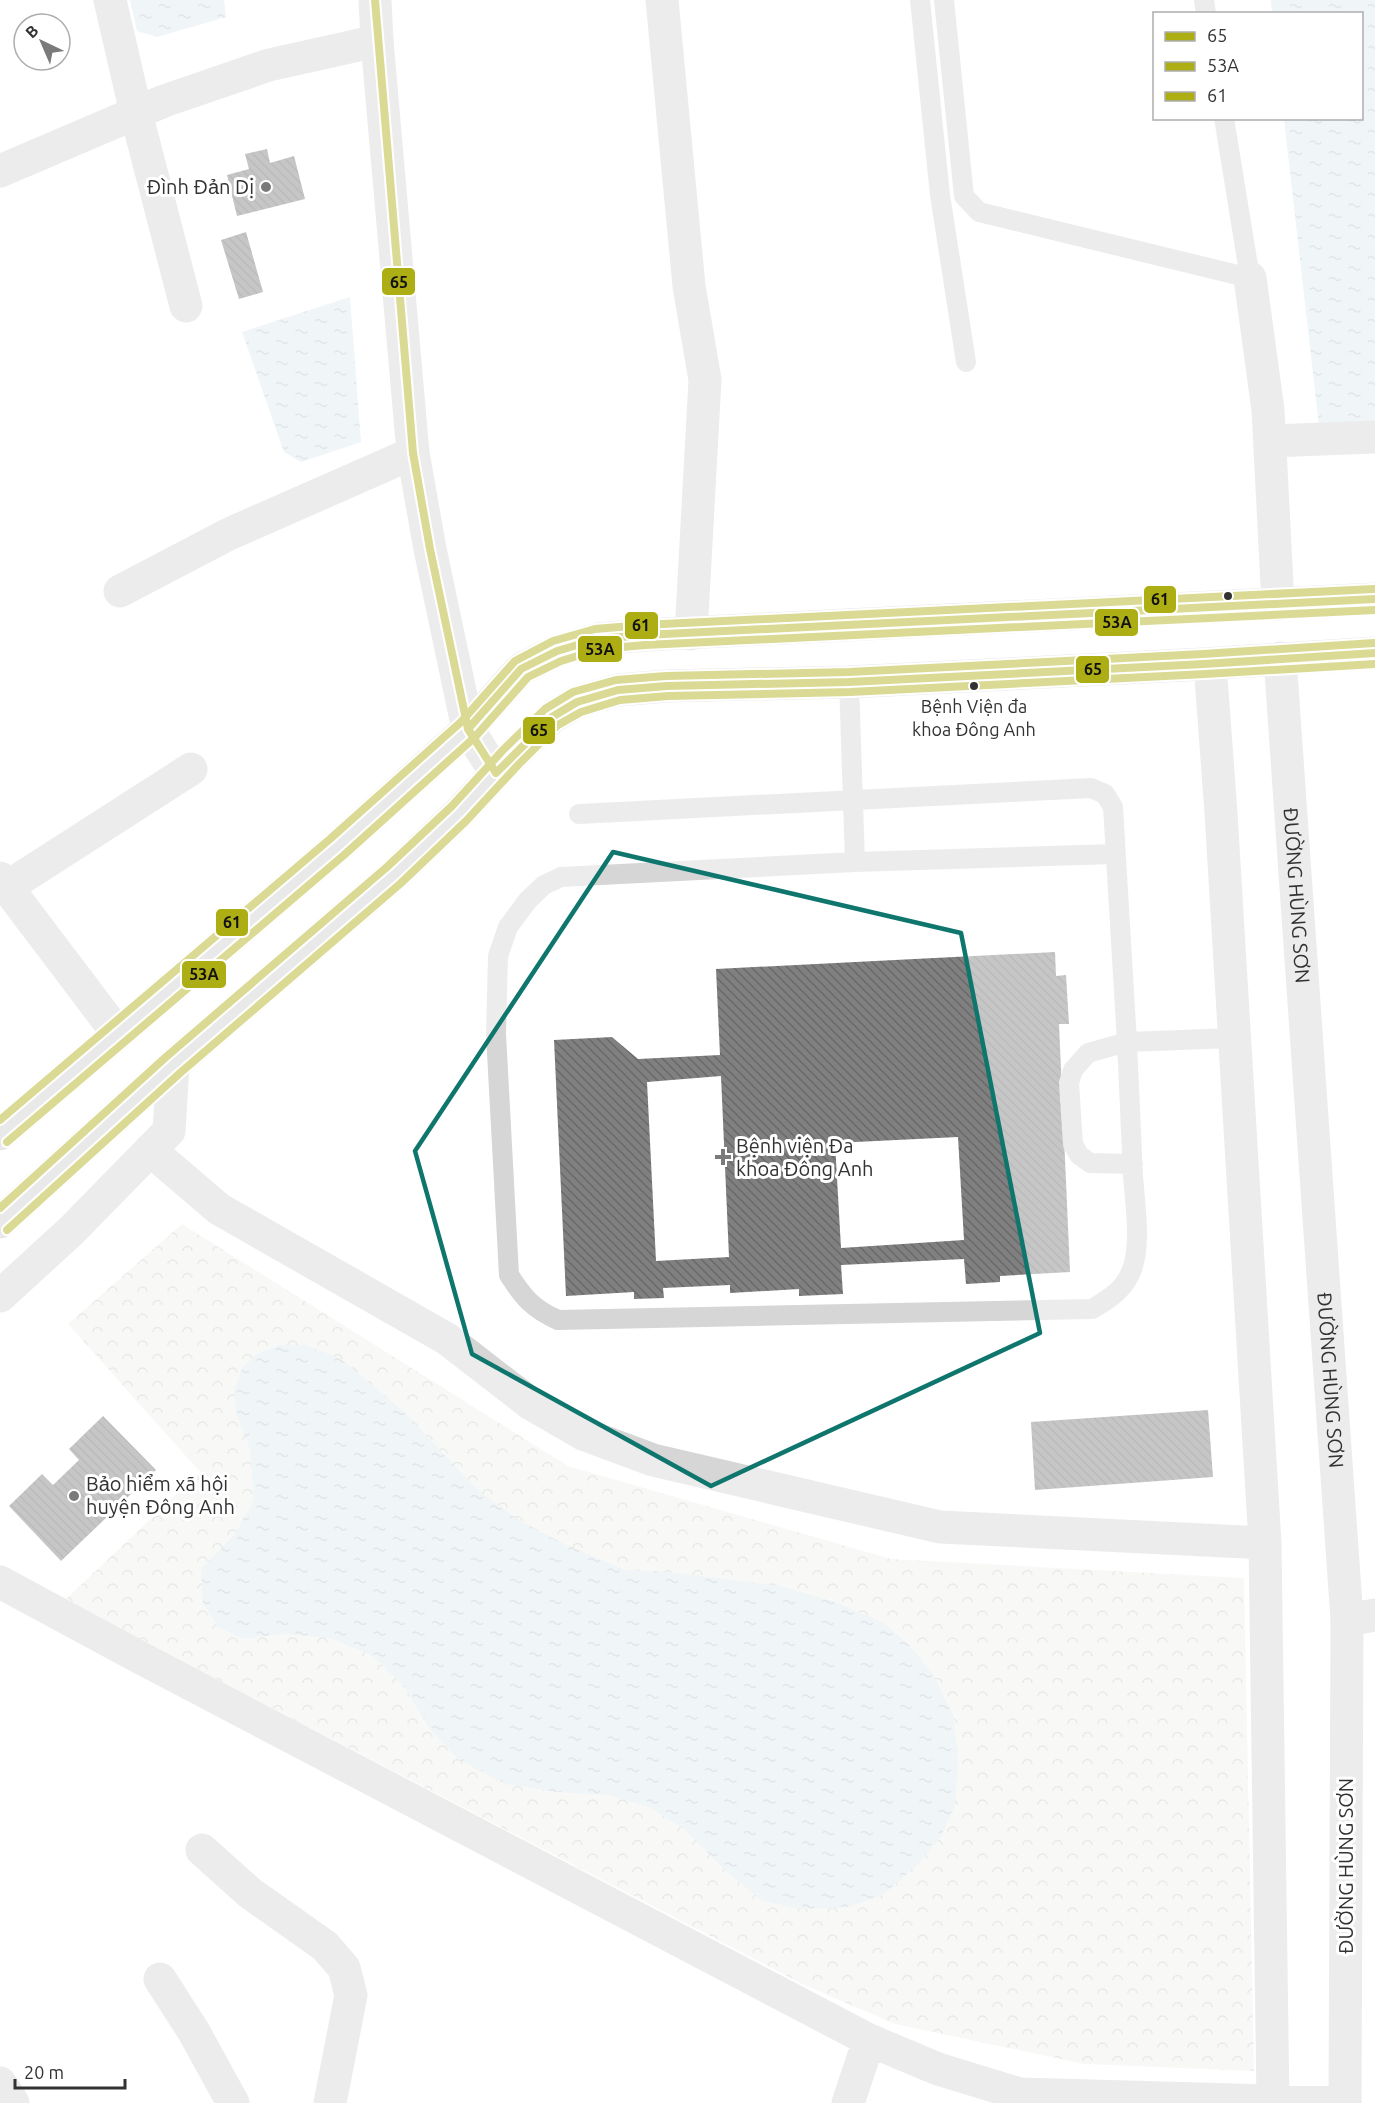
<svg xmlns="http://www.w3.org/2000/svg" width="1375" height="2103" font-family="Ubuntu,sans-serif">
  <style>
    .forest { fill: url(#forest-crowns) }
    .water { fill: url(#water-ripples) }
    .building { fill: url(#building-back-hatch); fill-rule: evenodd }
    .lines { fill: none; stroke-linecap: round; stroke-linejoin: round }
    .service { stroke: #d6d6d6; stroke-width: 20 }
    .minor { stroke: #d6d6d6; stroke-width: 33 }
    .tertiary { stroke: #d6d6d6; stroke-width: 33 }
    .secondary { stroke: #cfcfcf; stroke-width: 33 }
    .bus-1-casing { stroke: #fff; stroke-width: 12 }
    .bus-2-casing { stroke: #fff; stroke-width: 12 }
    .bus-3-casing { stroke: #fff; stroke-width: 12 }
    .bus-1 { stroke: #adad14; stroke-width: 8 }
    .bus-2 { stroke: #adad14; stroke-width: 8 }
    .bus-3 { stroke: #adad14; stroke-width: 8 }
    .marked { fill: none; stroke: #0f766e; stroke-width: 4.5; stroke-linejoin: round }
    .poi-dot { fill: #7a7a7a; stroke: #fff; stroke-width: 2 }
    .bus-dot { fill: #323232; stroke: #fff; stroke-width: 2 }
    .labels { text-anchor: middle; stroke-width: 6; stroke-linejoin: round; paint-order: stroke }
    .bus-label { font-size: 18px; fill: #323232; stroke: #fff }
    .poi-label { font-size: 20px; fill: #323232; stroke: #fff; text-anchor: start }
    .street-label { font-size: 20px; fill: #323232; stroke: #fff }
    .line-badge { stroke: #fff; stroke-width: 2 }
    .pale-badge-label { font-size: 16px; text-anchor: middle; font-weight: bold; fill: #111 }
  </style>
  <defs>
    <pattern id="forest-crowns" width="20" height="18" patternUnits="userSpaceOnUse" patternTransform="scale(1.5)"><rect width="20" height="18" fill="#eff2ec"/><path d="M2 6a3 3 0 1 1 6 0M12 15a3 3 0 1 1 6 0" fill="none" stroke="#cdd0cb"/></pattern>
    <pattern id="water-ripples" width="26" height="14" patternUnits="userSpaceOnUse" patternTransform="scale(1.5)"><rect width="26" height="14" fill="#dde8f0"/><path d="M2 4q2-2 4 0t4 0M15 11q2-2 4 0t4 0" fill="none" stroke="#bec7ce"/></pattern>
    <pattern id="building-back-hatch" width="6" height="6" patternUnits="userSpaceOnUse" patternTransform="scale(1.5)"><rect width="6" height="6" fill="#808080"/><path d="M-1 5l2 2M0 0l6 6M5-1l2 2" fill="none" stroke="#696969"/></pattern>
  </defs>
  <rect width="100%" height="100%" fill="#fff"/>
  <path class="forest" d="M182,1224L568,1466L891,1559L1244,1578L1254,2071L1084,2064L895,2024L804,1985L65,1600L200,1472L68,1324Z"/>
  <path class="water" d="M130,0H224L226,17L157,37L137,31Z
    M1271,0H1375V421L1319,426L1284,119L1362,118V14L1272,13Z
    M350,297L361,442L301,462L284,452L242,332Z
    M280,1345H304L340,1358L402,1410L479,1491L517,1519L566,1545L625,1570L670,1572L780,1586L835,1602L884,1623L909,1645L933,1674L954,1717L958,1764L955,1805L941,1837L917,1865L882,1896L844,1908L799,1909L762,1901L725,1870L684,1829L649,1807L608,1795L556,1792L505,1784L458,1759L430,1729L404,1687L372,1655L329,1638L285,1634L243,1639L218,1627L203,1603L201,1569L236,1533L254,1499L250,1449L236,1413L234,1391L242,1368L257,1354Z"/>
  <path class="building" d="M267,149L270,163L294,156L305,199L237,216L227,175L249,169L245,154Z
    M246,232L263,292L239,299L221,240Z
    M1055,952L1056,976L1066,975L1069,1024H1059L1070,1272L1000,1276V1282L966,1284L964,1259L841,1265L843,1294L799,1296V1289L730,1293V1285L663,1288L664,1298L634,1299V1292L566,1296L554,1040L612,1037L638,1059L720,1055L716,969ZM721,1076L729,1257L656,1261L647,1082ZM958,1137L964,1240L841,1248L835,1143Z
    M1208,1410L1213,1477L1035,1490L1031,1422Z
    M103,1416L156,1470L61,1561L9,1506L42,1474L53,1485L79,1460L69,1449Z"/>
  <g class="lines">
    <path class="service" d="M920,0L940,195L966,362
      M944,0L964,196L979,212L1250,278L1224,118
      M1204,0L1206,14
      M849,682L855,862
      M579,814L1091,788L1105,794L1113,807L1127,1042L1234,1038
      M1114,854L855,862L561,877L544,885L528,900L508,927L498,956L496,1034L509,1275C523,1297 533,1309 558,1320L1092,1309C1106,1301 1122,1291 1129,1276C1143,1250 1135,1205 1133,1176C1131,1131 1129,1087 1127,1042L1088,1053L1073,1070L1069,1083L1073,1144L1079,1155L1090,1163L1133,1164"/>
    <path class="minor" d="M110,0L136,113L186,306
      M662,0L689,286L705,380L691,634
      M0,171L164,101L269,65L377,41
      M1250,278L1268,410L1278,604
      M1271,441L1375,437
      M120,591L229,534L413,453
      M1210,664L1221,813L1265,1543L1273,2103
      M0,878L118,1034
      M7,887L191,769
      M150,1150L219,1209L447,1339L531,1404L583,1434L653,1460L940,1527L1265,1543
      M0,1296L71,1231L169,1131L173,1065
      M0,1582L139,1657L869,2040L938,2069L1020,2094L1345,2103
      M1347,1620L1375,1615
      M202,1850L250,1893L325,1946L344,1968L351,1995L330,2103
      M160,1979L194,2032L233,2103
      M0,2083L13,2103
      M848,2103L869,2040"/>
    <g class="tertiary">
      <path d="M375,0L377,41L413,453L430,549L468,729L496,773"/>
      <path id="s1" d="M1280,658L1347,1620L1345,2103"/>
    </g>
    <path class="secondary" d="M0,1134L337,847L468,729L521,669L557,651L598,639L644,635L1375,599
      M0,1222L173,1065L394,875L459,813L511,757L552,717L577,702L618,690L667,686L849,682L1204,664L1375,653"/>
    <g class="bus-1-casing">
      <path id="bus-1" d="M375,0L413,453L430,549L468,729L496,773L552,717L577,702L618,690L667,686L849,682L1204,664L1375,653
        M468,729L521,669L557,651L598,639L644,635L1375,599"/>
    </g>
    <g class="bus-2-casing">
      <path id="bus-2" d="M7,1142L344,855L475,737L528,677L561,661L600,649L645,645L1375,610
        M7,1230L180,1073L401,883L466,821L519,764L558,725L581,712L620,700L668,696L850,692L1205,674L1375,664"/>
    </g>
    <g class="bus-3-casing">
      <path id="bus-3" d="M0,1120L330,839L461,722L515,661L553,641L595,629L643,625L1374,589
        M0,1208L166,1057L387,867L452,806L503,750L545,709L573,692L616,680L666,676L849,672L1203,654L1374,643"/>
    </g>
    <use href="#bus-1" class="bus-1"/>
    <use href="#bus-2" class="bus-2"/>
    <use href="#bus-3" class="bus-3"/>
  </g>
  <path d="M0 0H1375V2103H0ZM613,852L961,933L1040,1333L711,1486L472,1354L415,1151Z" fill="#fff" fill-opacity=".55" fill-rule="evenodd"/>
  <path class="marked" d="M613,852L961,933L1040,1333L711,1486L472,1354L415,1151Z"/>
  <g class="poi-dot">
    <circle cx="266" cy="187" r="6"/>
    <path d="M720 1148h6v6h6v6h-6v6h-6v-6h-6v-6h6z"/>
    <circle cx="74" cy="1496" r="6"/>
  </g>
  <g class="bus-dot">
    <circle cx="1228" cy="596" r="5"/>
    <circle cx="974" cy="686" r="5"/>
  </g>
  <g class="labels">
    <g class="bus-label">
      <text x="974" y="713">Bệnh Viện đa<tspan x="974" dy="23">khoa Đông Anh</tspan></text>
    </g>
    <g class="poi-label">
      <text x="254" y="194" text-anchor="end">Đình Đản Dị</text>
      <text x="736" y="1153">Bệnh viện Đa<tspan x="736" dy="23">khoa Đông Anh</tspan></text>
      <text x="86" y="1491">Bảo hiểm xã hội<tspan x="86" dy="23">huyện Đông Anh</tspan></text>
    </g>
    <g class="street-label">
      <text dy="7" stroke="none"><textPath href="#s1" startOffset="238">ĐƯỜNG HÙNG SƠN</textPath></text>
      <text dy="7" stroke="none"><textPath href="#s1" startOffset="724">ĐƯỜNG HÙNG SƠN</textPath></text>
      <text transform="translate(1346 1866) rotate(-90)" y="7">ĐƯỜNG HÙNG SƠN</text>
    </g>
  </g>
  <g class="line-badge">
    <rect x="381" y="267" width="35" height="29" rx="6" fill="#adad14"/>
    <rect x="1143" y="585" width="34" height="29" rx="6" fill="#adad14"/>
    <rect x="1094" y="608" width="45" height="29" rx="6" fill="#adad14"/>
    <rect x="624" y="611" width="35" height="29" rx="6" fill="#adad14"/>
    <rect x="577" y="635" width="46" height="28" rx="6" fill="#adad14"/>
    <rect x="1075" y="655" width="35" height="29" rx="6" fill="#adad14"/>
    <rect x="522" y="716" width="34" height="29" rx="6" fill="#adad14"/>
    <rect x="215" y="908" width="34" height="29" rx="6" fill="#adad14"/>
    <rect x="181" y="960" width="46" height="29" rx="6" fill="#adad14"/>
  </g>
  <g class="pale-badge-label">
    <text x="399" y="288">65</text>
    <text x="1160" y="605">61</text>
    <text x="1117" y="628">53A</text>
    <text x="641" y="631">61</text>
    <text x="600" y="655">53A</text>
    <text x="1093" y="675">65</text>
    <text x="539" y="736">65</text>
    <text x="232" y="928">61</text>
    <text x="204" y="980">53A</text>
  </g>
  <rect x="1153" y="12" width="210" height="108" fill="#ffffff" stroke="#adadad" stroke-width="1.5"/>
  <rect x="1165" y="32" width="30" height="9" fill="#adad14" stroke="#adadad" stroke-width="1.5"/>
  <text x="1207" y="42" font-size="18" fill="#323232">65</text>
  <rect x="1165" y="62" width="30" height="9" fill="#adad14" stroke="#adadad" stroke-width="1.5"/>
  <text x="1207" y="72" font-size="18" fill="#323232">53A</text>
  <rect x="1165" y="92" width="30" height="9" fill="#adad14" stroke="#adadad" stroke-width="1.5"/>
  <text x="1207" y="102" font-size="18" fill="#323232">61</text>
  <g transform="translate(42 42) rotate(316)"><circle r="28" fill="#ffffff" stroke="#adadad" stroke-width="1.5"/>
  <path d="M0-4.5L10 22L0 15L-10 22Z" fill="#7a7a7a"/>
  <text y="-9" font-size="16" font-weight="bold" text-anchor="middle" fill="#323232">B</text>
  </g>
  <path d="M15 2079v9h110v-9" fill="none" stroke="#323232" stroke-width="3"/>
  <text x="24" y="2079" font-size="18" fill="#323232" stroke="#ffffff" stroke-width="4.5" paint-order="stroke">20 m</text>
</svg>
